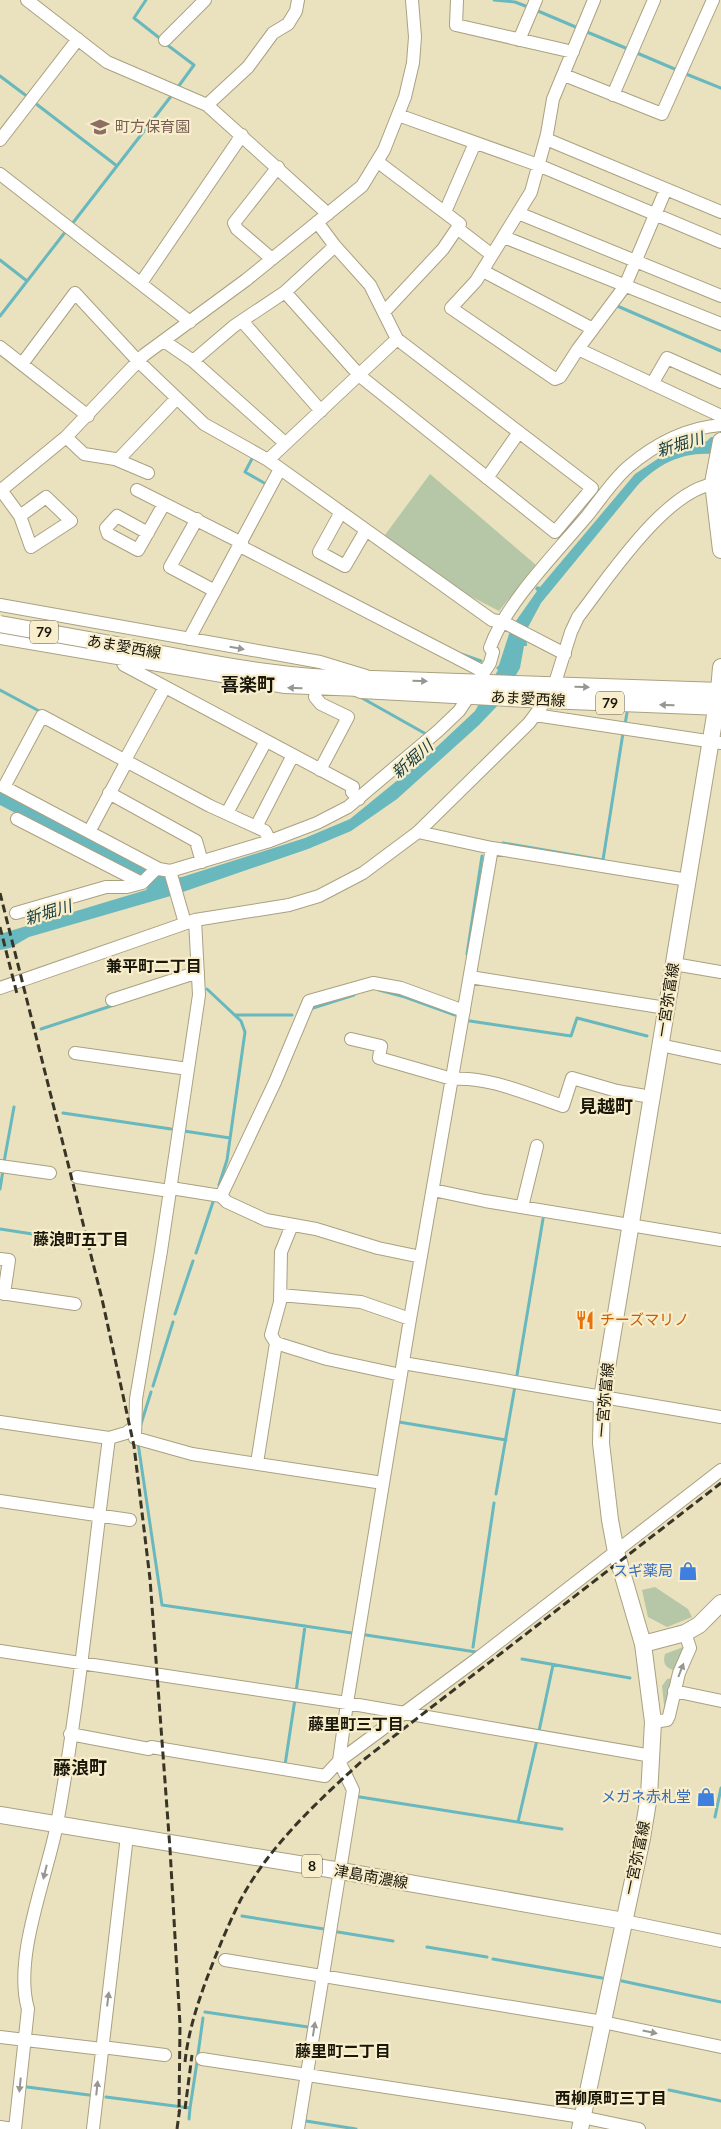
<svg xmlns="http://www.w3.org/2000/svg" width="721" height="2129" font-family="Lato,'Noto Sans JP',sans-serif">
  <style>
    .green { fill: #b5c7a6 }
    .water { fill: #68b8bd }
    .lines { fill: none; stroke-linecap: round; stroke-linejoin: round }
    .stream { stroke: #68b8bd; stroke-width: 3 }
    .minor-casing { stroke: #aaa181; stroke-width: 14 }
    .major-casing { stroke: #aaa181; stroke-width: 18 }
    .minor { stroke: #fff; stroke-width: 12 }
    .major { stroke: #fff; stroke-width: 16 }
    .rail { stroke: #393526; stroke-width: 3; stroke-dasharray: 8 4; stroke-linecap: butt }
    .major-bridge-casing { stroke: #aaa181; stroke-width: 18; stroke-linecap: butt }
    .major-bridge { stroke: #fff; stroke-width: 16 }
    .oneway { fill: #989691 }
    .labels { text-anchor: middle; stroke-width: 4.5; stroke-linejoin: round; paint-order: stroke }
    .shield { fill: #f8eecc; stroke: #5c5744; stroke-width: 1 }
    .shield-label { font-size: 14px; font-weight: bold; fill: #19160a }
    .education-label { font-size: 15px; fill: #785e54; stroke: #f8eecc; text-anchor: start }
    .street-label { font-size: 15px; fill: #19160a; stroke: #f8eecc }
    .food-label { font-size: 15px; fill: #c56008; stroke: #f8eecc; text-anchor: start }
    .shop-label { font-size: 15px; fill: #366cbe; stroke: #f8eecc; text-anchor: end }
    .water-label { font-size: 16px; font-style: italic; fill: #133a3d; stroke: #f8eecc }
    .neighbourhood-label { font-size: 16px; font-weight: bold; fill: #19160a; stroke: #f8eecc }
    .quarter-label { font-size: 18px; font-weight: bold; fill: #19160a; stroke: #f8eecc }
  </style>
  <rect width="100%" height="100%" fill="#eae1bf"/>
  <path class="green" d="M430,474L536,565L499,611L449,585L382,539Z
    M655,1587L688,1609L692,1617L667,1627L648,1617L642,1590Z
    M686,1646L676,1671C667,1668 662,1665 665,1654Z
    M673,1678L665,1714L662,1686L667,1679Z"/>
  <path class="water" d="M711,437H721V455C687,450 661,461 637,486L541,603L526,631L527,646H524L520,668L500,703L479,725L397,799L351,831L308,849L174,895L29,937L10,948L0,950V934L146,890L149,885L148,882L0,805V792L153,873L170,878L182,877L305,838L350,819L426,757L475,711L498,670L496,668L499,665L511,628L537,591L535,589L537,586L540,587L635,474L665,454L707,441Z"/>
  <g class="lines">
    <path class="stream" d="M146,0L134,18L162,40
      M494,0L515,2L528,7
      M538,11L578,28
      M587,32L628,49
      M166,44L194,65L178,87
      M637,53L677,70
      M686,74L721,88
      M0,76L28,97
      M35,103L117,166
      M72,224L172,95
      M0,260L27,281
      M615,305L721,351
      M0,316L66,231
      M254,455L245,472L266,484
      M461,654L481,661
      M0,690L41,712
      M362,698L426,734
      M625,724L627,713
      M503,843L603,860L623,733
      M467,954L482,856
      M207,989L241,1021L245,1032L227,1160L219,1185
      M379,990L405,997L455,1015
      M313,1008L354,995
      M235,1015H292
      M470,1021L571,1036L577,1018L647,1036
      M41,1029L114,1005
      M63,1113L171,1129
      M184,1131L230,1138
      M4,1162L14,1107
      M0,1189L3,1170
      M0,1229L78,1241
      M196,1253L213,1202
      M175,1314L193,1261
      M517,1375L543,1219
      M153,1386L173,1322
      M399,1422L506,1440
      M141,1424L151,1392
      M138,1443L162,1605L352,1633
      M496,1494L515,1386
      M366,1635L476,1652
      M473,1647L494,1503
      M522,1659L630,1678
      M296,1692L305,1626
      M539,1731L553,1665
      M285,1765L295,1699
      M360,1797L562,1829
      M715,1817L721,1788
      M518,1822L537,1740
      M242,1916L324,1929
      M338,1932L393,1941
      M427,1947L487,1957
      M493,1959L602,1978
      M622,1981L721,2002
      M205,2012L308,2027
      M198,2054L203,2018
      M27,2087L89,2095
      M669,2090L721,2101
      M106,2097L190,2108L189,2119
      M190,2108L197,2062
      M306,2121L356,2129"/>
    <g class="minor-casing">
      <path id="minor" d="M27,0L107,62L207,105L328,214
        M457,0L456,25L573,52
        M594,0L553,99L547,134L531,192L476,281L451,308L555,379L560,377L578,349L721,416
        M165,40L205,0
        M519,40L536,0
        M564,75L662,114L713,0
        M613,95L654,0
        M207,105L248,67L273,33L288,24L296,11L298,0
        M398,115L538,165L721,242
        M546,139L721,212
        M0,140L78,39
        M378,162L460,224L443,249L384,312
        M0,174L190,322
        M445,212L475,143
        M518,213L721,296
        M457,228L492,255
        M504,237L721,324
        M272,259L237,229L234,223L278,167
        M483,271L593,329
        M141,283L242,135
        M285,292L360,376L555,532L592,488L397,339L370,285L335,246L317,222
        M242,321L321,411
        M397,339L268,460L492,620L503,622L565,654
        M164,341L193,361L285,443
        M0,347L88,416
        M578,349L625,286L666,189
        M193,361L234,326L285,292L335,246
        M22,364L75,293L138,361L204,424L268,460
        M652,384L667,358L721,382
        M66,437L84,454L115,459L148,473
        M118,460L177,398
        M487,478L519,432
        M1,490L20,516L31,547L71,521L46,497L20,516
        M137,490L242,543
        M0,491L66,437L144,355L246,280L362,186L384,150L405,97L413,63L415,37L412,0
        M341,512L319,552L345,566L366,530
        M197,519L170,567L215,591
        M148,533L117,516L106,528L108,534L138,550L164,504
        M240,546L484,672
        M0,605L320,662L366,676
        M0,638L285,687L361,690
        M189,639L280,469
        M122,661L124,665L353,787L352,792L359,799
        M477,683L490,663L493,652L490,648C505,604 556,553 587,516C600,500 613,480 628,467C655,444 686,428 721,425
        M554,686L571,632L578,617C606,581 672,480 721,484
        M316,689L315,697L321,704L348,717L320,770
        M535,715L721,743
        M125,760L165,687
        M109,793L196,841L202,862
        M227,813L266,741
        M17,819L142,883
        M256,827L293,755
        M89,832L127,761
        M418,832L492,848L688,880
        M270,841L265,831L210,806L42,716L4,787L159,869L170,871L270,841L317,823L348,807L438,731L459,711L469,696
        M170,871L185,923
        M16,913L106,887H127L142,883L157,868
        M195,920L199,995L161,1251L136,1399L135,1438L192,1454L383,1483
        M674,964L721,972
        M470,977L666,1008
        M0,988L195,920L289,905L319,896L363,873L418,832L529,723L546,700
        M112,1000L198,972
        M351,1039L381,1046L379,1058L452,1079C489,1076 529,1095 563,1106L572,1078L617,1091L651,1097
        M660,1045L721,1058
        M75,1053L188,1069
        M0,1166L50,1173
        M77,1177L170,1191
        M171,1188L221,1196L227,1202L266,1220L316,1229L378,1248L421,1257
        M433,1190L485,1201L721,1240
        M221,1196L275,1082L309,1001L373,983L401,988L464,1011
        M522,1207L537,1146
        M0,1259L9,1260L4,1294
        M0,1293L75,1304
        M280,1295L361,1302L410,1319
        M276,1343L327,1359L401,1375
        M403,1363L721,1417
        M0,1422L109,1438L126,1433L134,1427
        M257,1463L276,1343L271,1335L280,1302L281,1252L292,1225
        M0,1501L130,1520
        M0,1651L347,1703L652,1756
        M674,1691L721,1701
        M653,1722L667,1720L669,1716L679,1673L690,1648L685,1633
        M70,1734L149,1749L151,1747L325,1776L339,1761L477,1659L721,1470
        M624,1921L721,1941
        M225,1960L603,2022L721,2047
        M0,2037L102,2049
        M102,2047L165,2055
        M202,2059L582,2117L639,2129
        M0,2127L13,2129
        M15,2129L28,2009C13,1957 47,1877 57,1824C80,1697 92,1567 109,1438
        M93,2129L127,1836
        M298,2129L353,1790L339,1761L347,1703L410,1319L492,848"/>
    </g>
    <g class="major-casing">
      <path id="major" d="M721,441L713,483L721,550
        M89,640C183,657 277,681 373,679L721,691
        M352,686L361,690L546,700L721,707
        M643,1644L685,1633L699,1625L721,1603
        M0,1815L341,1871L624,1921
        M580,2129L642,1838L649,1796L653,1722L643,1644L616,1552L610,1520L601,1443L602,1398L719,691L721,667"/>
    </g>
    <use href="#minor" class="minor"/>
    <use href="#major" class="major"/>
    <path class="rail" d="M0,893L102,1299L134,1446L150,1579L170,1849L180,2025L179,2112
      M0,927L17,994
      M185,2062C188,2033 197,2005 207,1978C217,1952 228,1925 240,1901C269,1846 317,1802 362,1761L721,1483
      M185,2109L192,2055
      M177,2129L180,2107"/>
    <g class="major-bridge-casing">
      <path id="major-bridge" d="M0,624L89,640"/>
    </g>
    <use href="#major-bridge" class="major-bridge"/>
  </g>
  <defs><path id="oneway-solid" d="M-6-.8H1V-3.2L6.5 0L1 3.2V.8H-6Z" transform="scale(1.25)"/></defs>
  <g class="oneway">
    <use href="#oneway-solid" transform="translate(237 648) rotate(10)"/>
    <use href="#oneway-solid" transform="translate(420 681) rotate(2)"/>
    <use href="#oneway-solid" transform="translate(582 687) rotate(2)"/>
    <use href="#oneway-solid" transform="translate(295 688) rotate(-178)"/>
    <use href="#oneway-solid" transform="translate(667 705) rotate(-178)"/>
    <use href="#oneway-solid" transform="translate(681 1670) rotate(-69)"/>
    <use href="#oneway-solid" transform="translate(45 1872) rotate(104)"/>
    <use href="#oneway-solid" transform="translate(108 1999) rotate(-83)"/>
    <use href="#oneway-solid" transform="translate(314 2029) rotate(-81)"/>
    <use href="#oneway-solid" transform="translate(650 2032) rotate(12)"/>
    <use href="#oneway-solid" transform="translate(20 2085) rotate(96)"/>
    <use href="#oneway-solid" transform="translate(97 2088) rotate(-84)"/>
  </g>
  <defs>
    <g id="school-bare" transform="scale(1.5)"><path d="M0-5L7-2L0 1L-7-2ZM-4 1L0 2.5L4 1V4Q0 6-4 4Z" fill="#8d6e63" stroke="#f8eecc" stroke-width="2.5" paint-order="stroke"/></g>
    <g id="restaurant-bare" transform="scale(1.5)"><path d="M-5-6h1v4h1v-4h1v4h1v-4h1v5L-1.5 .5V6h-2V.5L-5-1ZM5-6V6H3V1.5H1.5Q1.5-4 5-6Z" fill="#e8710a" stroke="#f8eecc" stroke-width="2.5" paint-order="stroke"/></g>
    <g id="shop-bare" transform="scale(1.5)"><path d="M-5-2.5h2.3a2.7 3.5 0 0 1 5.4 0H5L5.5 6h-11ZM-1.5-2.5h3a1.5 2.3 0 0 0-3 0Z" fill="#3f7fe0" stroke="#f8eecc" stroke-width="2.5" paint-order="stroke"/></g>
  </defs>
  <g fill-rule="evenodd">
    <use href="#school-bare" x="100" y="127"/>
    <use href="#restaurant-bare" x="585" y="1320"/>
    <use href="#shop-bare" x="688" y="1571"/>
    <use href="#shop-bare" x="706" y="1797"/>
  </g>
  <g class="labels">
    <g class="shield">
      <rect x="30" y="620.5" width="28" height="23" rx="4"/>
      <rect x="596" y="691.5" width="28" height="23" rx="4"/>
      <rect x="302" y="1854.5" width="20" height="23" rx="4"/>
    </g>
    <g class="shield-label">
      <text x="44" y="637">79</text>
      <text x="610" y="708">79</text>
      <text x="312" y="1871">8</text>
    </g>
    <g class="education-label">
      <text x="115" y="132">町方保育園</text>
    </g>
    <g class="street-label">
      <text transform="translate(124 647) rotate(10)" y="5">あま愛西線</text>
      <text transform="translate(528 699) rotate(3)" y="5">あま愛西線</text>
      <text transform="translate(668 1000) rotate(-81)" y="5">一宮弥富線</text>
      <text transform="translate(605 1400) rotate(-85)" y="5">一宮弥富線</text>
      <text transform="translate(637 1858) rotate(-78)" y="5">一宮弥富線</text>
      <text transform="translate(371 1877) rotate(10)" y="5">津島南濃線</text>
    </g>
    <g class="food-label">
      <text x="600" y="1325">チーズマリノ</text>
    </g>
    <g class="shop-label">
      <text x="673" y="1576">スギ薬局</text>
      <text x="691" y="1802">メガネ赤札堂</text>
    </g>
    <g class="water-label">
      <text transform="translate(680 444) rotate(-17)" y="6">新堀川</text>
      <text transform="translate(412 759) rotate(-41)" y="6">新堀川</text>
      <text transform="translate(48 912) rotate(-17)" y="6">新堀川</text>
    </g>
    <g class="neighbourhood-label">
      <text x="154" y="972">兼平町二丁目</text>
      <text x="81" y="1245">藤浪町五丁目</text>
      <text x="356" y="1730">藤里町三丁目</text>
      <text x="343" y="2057">藤里町二丁目</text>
      <text x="611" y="2104">西柳原町三丁目</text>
    </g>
    <g class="quarter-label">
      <text x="248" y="691">喜楽町</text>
      <text x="606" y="1113">見越町</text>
      <text x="80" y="1774">藤浪町</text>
    </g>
  </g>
</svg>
